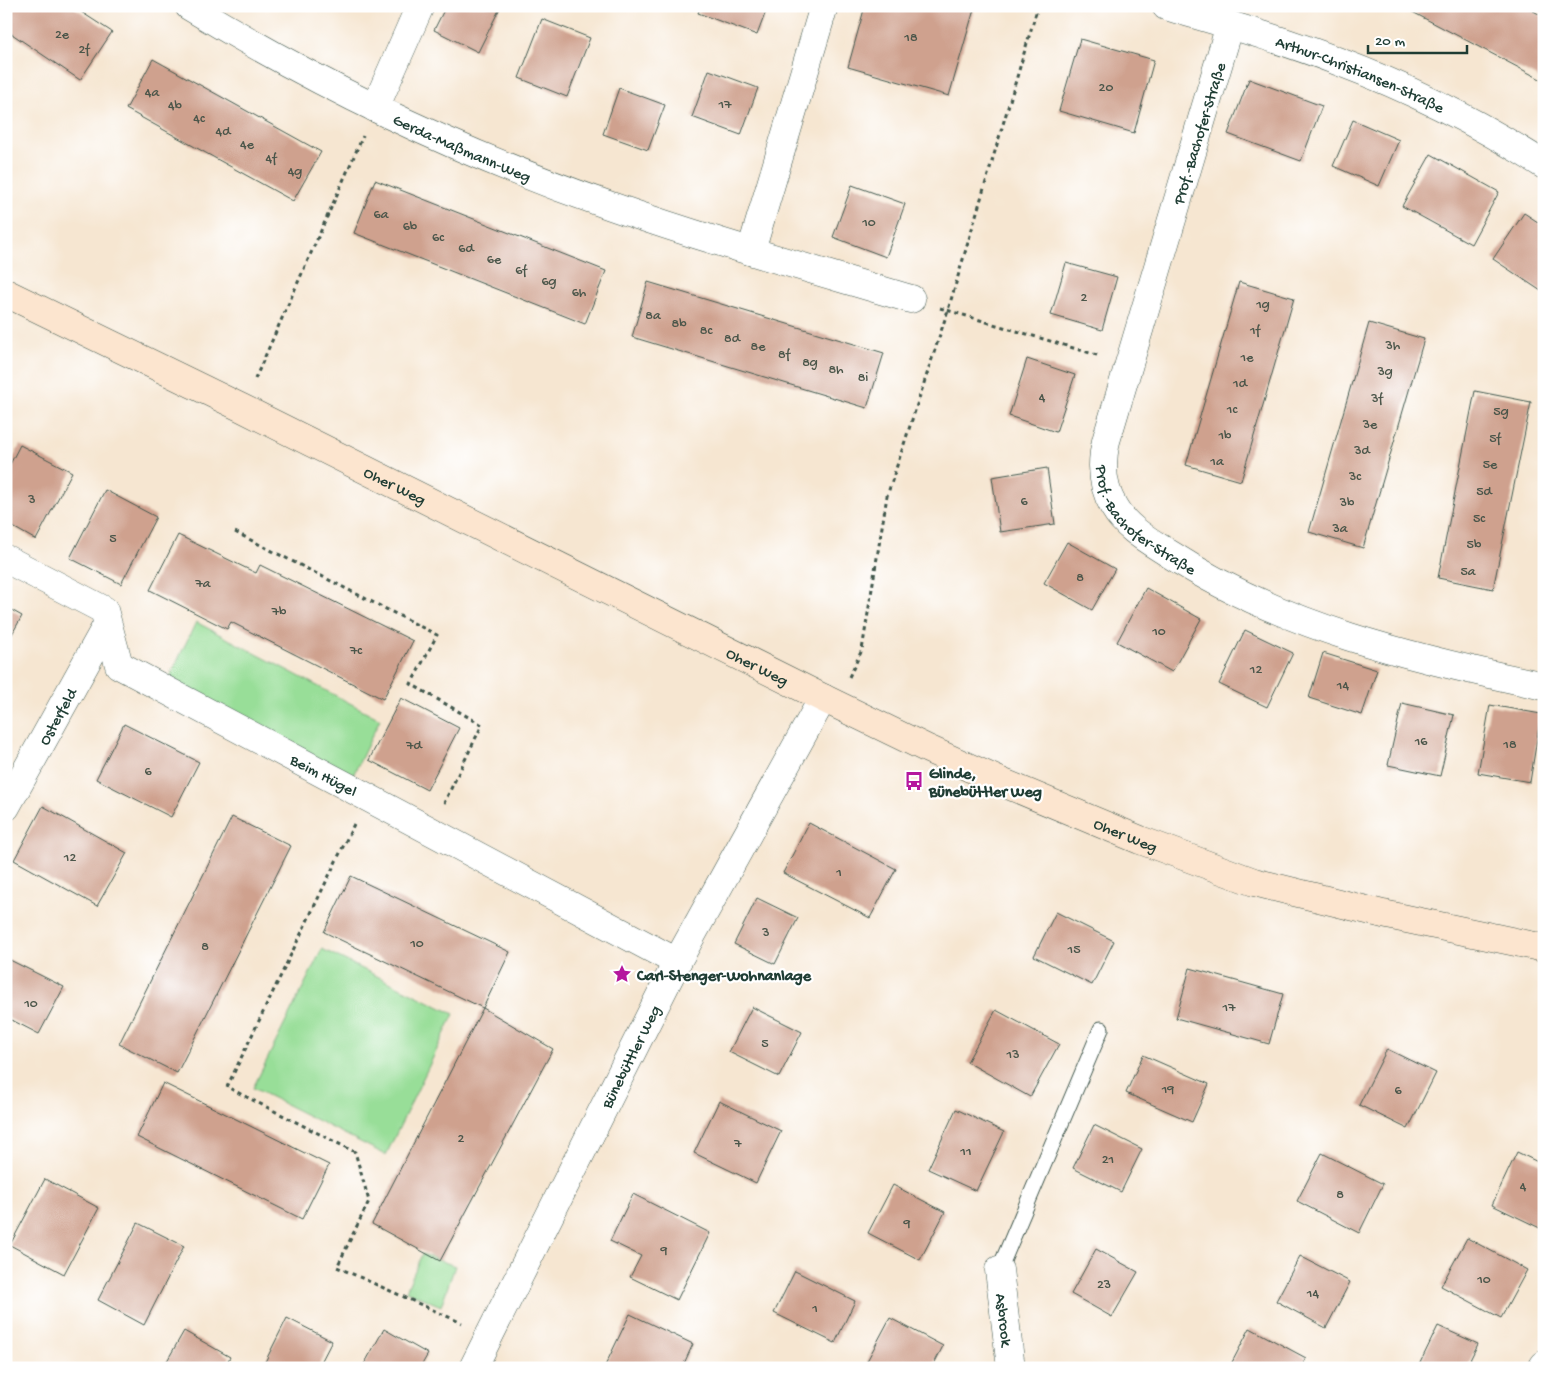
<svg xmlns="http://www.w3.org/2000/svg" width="1550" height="1374" font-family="'Gochi Hand',sans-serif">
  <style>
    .green { fill: #98de98; stroke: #5c8e66 }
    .building { fill: #cfa18e }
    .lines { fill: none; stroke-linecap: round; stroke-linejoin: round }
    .lane-casing { stroke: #3f564c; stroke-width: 17 }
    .street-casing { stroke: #3f564c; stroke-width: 29 }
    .secondary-casing { stroke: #3f564c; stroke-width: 29 }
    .path { stroke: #3f564c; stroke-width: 3; stroke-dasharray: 4 4; stroke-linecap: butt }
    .lane { stroke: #fff; stroke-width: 15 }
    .street { stroke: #fff; stroke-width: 28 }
    .secondary { stroke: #fce5cf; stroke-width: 28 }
    .labels { text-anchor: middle; stroke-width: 4.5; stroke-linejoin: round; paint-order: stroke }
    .number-label { font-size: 14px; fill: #4b564a }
    .street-label { font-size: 16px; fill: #1f3d34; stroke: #fff }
    .poi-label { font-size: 16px; font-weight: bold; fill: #1f3d34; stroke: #fff; text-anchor: start }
  </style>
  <rect width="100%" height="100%" fill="#fff"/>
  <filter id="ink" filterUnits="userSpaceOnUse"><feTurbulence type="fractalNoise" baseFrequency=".02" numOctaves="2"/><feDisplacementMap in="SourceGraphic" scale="10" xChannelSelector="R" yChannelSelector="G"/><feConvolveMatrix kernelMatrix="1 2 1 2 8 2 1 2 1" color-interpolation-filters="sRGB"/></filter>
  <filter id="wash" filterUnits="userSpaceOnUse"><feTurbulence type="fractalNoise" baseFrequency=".0096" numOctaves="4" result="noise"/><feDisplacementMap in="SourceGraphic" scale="20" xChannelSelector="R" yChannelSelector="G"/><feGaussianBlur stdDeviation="1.12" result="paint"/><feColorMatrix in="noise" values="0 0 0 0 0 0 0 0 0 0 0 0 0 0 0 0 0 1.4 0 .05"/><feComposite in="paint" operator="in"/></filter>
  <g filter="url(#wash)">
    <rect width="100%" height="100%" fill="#f6e6d1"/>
    <path class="green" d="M196,622L380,719L348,786L164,689Z
      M322,949L454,1014L386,1155L253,1088Z
      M422,1254L455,1266L441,1306L406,1291Z"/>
    <g id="blocks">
      <path class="building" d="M6,6H72L112,32L80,80L6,30Z
        M446,6H497L500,8L478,52L434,30Z
        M701,6H768L757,35L698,13Z
        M865,6H975L949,96L848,67Z
        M1401,6H1524L1537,13L1544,17V81Z
        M542,19L590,38L567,97L519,78Z
        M1080,39L1154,60L1134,133L1059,111Z
        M153,59L321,152L293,201L126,109Z
        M709,70L758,88L741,135L692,117Z
        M1249,79L1322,106L1301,161L1228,134Z
        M619,88L665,105L648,150L603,134Z
        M1353,120L1399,140L1379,186L1333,166Z
        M1431,154L1499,192L1471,244L1402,206Z
        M375,180L606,271L585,324L354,233Z
        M852,185L905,204L886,257L833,237Z
        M1524,213L1544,226V293L1493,259Z
        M1066,263L1117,277L1102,330L1051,315Z
        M648,282L884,353L867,408L632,337Z
        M1239,282L1294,298L1241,481L1186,465Z
        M1369,323L1424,339L1363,548L1309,532Z
        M1027,359L1075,375L1056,432L1009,416Z
        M1475,391L1531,402L1493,589L1438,578Z
        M20,445L72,472L36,540L6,523V472Z
        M1047,468L1055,524L1000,532L992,477Z
        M105,490L156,517L121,584L70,558Z
        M178,535L256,573L260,565L413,641L383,699L231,622L227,629L150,590Z
        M1067,542L1115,569L1092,610L1044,583Z
        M1146,588L1201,619L1172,672L1117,642Z
        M6,607L22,616L6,645Z
        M1245,630L1293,653L1267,707L1219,684Z
        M1323,653L1377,670L1362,715L1309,698Z
        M401,698L459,728L427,790L369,760Z
        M1402,703L1454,715L1440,776L1388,765Z
        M1490,705L1541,714L1530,782L1478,773Z
        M124,724L199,762L171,817L96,779Z
        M43,806L127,853L97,906L14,860Z
        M232,817L291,846L177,1073L119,1044Z
        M809,823L896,869L870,918L783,873Z
        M351,876L510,952L483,1008L553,1049L440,1261L372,1224L483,1008L324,932Z
        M757,898L798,918L775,964L734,944Z
        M1056,912L1114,941L1092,985L1034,956Z
        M6,958L64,987L39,1034L6,1017Z
        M1190,968L1283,994L1269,1044L1176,1018Z
        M752,1007L802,1032L779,1077L729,1052Z
        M996,1010L1059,1044L1030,1097L967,1062Z
        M1387,1049L1436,1073L1408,1129L1359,1105Z
        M1143,1055L1209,1084L1192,1122L1126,1093Z
        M163,1083L329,1165L302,1219L137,1137Z
        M719,1101L781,1131L756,1183L694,1153Z
        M956,1109L1004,1132L976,1191L928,1169Z
        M1094,1125L1142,1149L1121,1192L1073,1168Z
        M1517,1152L1544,1165V1230L1492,1205Z
        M1322,1153L1383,1184L1359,1233L1297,1201Z
        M45,1179L99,1208L64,1274L10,1245Z
        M893,1185L945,1212L920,1260L868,1233Z
        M633,1194L710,1233L677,1300L630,1277L641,1256L610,1241Z
        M138,1223L184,1246L144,1325L98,1300Z
        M1467,1238L1527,1270L1501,1318L1441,1286Z
        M1096,1249L1138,1272L1112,1317L1071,1294Z
        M1300,1256L1350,1282L1326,1328L1276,1301Z
        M795,1271L855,1301L835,1343L774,1313Z
        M630,1314L693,1344L682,1368H604Z
        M287,1318L332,1341L318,1368H262Z
        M890,1318L943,1346L932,1368H880L867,1361Z
        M1438,1326L1478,1344L1466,1368H1424L1419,1365Z
        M1250,1328L1306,1358L1301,1368H1229Z
        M384,1329L428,1354L420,1368H362Z
        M184,1331L230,1357L224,1368H163Z"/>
    </g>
  </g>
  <g filter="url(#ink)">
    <use href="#blocks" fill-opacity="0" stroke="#3f564c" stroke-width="1"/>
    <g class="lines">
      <g class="lane-casing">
        <path id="lane" d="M999,1270L1101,1029"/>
      </g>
      <g class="street-casing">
        <g id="street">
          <path id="s1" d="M189,6C322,87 464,155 611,206C710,241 811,269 911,299"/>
          <path id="s2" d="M1166,6C1223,23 1281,39 1337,61C1409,88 1479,123 1544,165"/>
          <path id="s3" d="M1230,25L1106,441C1101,463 1102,487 1114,507C1126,528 1148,540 1168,553C1282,627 1412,658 1544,686"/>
          <path d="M375,108L420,6"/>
          <path d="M751,251L824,6"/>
          <path id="s4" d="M6,559L104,610L119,665L677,962"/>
          <path id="s5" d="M6,807L107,625"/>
          <path id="s6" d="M999,1270L1011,1368"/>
          <path id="s7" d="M473,1368L677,962L823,698"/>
          <path d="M1542,1368L1544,1365"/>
        </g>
      </g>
      <g class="secondary-casing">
        <g id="secondary">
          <path id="s8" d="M6,293L242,408L823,698L928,749L1006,784L1140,840L1254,882L1383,914L1544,948"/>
        </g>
      </g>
      <path class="path" d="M940,308L1100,356
        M255,379L363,136
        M235,532L437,635L411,684L482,725L444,803
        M849,677L862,650L887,496L948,310L1038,6
        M354,824L227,1087L355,1152L369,1201L337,1267L462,1323"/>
      <use href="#lane" class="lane"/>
      <use href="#street" class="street"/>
      <use href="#secondary" class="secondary"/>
    </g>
  </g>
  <defs>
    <g id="bus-bare" transform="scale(1.5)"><path d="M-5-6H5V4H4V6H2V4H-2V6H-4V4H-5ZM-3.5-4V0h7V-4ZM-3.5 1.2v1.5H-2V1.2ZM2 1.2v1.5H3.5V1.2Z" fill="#b5179e" stroke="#fff" stroke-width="2.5" paint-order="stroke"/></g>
    <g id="sight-bare" transform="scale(1.5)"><path d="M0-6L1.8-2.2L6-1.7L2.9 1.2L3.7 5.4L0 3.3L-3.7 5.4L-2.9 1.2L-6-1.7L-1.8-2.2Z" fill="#b5179e" stroke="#fff" stroke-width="2.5" paint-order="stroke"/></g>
  </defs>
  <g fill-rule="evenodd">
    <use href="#bus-bare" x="914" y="781"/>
    <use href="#sight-bare" x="622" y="974"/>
  </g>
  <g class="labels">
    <g class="number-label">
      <text x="62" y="38">2e</text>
      <text x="911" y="41">18</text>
      <text x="84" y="53">2f</text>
      <text x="1106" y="91">20</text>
      <text x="152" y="96">4a</text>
      <text x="725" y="108">17</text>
      <text x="175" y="109">4b</text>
      <text x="199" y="122">4c</text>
      <text x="223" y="135">4d</text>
      <text x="247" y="148">4e</text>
      <text x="271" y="162">4f</text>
      <text x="295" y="175">4g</text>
      <text x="381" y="218">6a</text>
      <text x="869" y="226">10</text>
      <text x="410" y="230">6b</text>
      <text x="438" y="241">6c</text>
      <text x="466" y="252">6d</text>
      <text x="494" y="263">6e</text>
      <text x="521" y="274">6f</text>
      <text x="549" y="285">6g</text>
      <text x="579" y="296">6h</text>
      <text x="1084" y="301">2</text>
      <text x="1263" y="308">1g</text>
      <text x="653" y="319">8a</text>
      <text x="679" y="327">8b</text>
      <text x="706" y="334">8c</text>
      <text x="1255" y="334">1f</text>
      <text x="732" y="342">8d</text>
      <text x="1393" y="349">3h</text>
      <text x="758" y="350">8e</text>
      <text x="784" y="358">8f</text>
      <text x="1247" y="361">1e</text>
      <text x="810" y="366">8g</text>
      <text x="836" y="373">8h</text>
      <text x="1385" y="375">3g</text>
      <text x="863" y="381">8i</text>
      <text x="1240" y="387">1d</text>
      <text x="1042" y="401">4</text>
      <text x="1377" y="402">3f</text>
      <text x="1232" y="413">1c</text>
      <text x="1501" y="415">5g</text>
      <text x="1370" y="428">3e</text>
      <text x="1225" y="439">1b</text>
      <text x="1495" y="442">5f</text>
      <text x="1362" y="454">3d</text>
      <text x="1217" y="465">1a</text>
      <text x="1490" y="468">5e</text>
      <text x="1355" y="480">3c</text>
      <text x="1484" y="495">5d</text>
      <text x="32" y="503">3</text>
      <text x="1024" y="505">6</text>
      <text x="1347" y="506">3b</text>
      <text x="1479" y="522">5c</text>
      <text x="1340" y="532">3a</text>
      <text x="113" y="542">5</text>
      <text x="1474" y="548">5b</text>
      <text x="1468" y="575">5a</text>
      <text x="1080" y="581">8</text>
      <text x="203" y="587">7a</text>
      <text x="279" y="615">7b</text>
      <text x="1159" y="635">10</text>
      <text x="356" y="654">7c</text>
      <text x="1256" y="673">12</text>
      <text x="1343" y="689">14</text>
      <text x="1421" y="745">16</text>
      <text x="1510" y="748">18</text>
      <text x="414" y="749">7d</text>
      <text x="148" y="775">6</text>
      <text x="70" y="861">12</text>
      <text x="839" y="876">1</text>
      <text x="766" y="936">3</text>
      <text x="417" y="947">10</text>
      <text x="205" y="950">8</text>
      <text x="1074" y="953">15</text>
      <text x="31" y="1007">10</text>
      <text x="1229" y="1011">17</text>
      <text x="765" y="1047">5</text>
      <text x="1013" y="1058">13</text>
      <text x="1168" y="1093">19</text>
      <text x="1398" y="1094">6</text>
      <text x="461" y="1142">2</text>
      <text x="738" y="1147">7</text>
      <text x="966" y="1155">11</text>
      <text x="1108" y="1163">21</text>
      <text x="1523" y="1190">4</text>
      <text x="1340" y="1198">8</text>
      <text x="907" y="1227">9</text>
      <text x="664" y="1254">9</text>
      <text x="1484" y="1283">10</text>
      <text x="1104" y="1288">23</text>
      <text x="1313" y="1297">14</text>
      <text x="815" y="1312">1</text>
    </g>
    <g class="street-label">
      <text dy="6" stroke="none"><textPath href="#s2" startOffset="206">Arthur-Christiansen-Straße</textPath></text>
      <text transform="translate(1198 133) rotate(-73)" y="6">Prof.-Bachofer-Straße</text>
      <text dy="6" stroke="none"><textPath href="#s1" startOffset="308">Gerda-Maßmann-Weg</textPath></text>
      <text dy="6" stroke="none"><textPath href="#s8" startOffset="434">Oher Weg</textPath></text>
      <text dy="6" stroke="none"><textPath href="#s3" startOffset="532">Prof.-Bachofer-Straße</textPath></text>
      <text dy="6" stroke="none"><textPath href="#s8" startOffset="839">Oher Weg</textPath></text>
      <text dy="6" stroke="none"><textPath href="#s5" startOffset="104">Osterfeld</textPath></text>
      <text dy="6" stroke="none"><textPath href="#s4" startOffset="400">Beim Hügel</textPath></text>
      <text dy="6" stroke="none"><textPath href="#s8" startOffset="1244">Oher Weg</textPath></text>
      <text dy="6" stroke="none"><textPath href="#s7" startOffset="349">Bünebüttler Weg</textPath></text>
      <text dy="6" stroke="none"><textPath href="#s6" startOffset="50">Asbrook</textPath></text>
    </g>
    <g class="poi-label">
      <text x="929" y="778">Glinde,<tspan x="929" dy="18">Bünebüttler Weg</tspan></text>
      <text x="637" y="980">Carl-Stenger-Wohnanlage</text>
    </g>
  </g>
  <rect width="1550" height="1374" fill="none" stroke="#fff" stroke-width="25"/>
  <path d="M1368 45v8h99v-8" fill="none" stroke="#1f3d34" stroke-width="2.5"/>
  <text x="1375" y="45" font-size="15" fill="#1f3d34" stroke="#ffffff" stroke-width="4" paint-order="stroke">20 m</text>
</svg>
